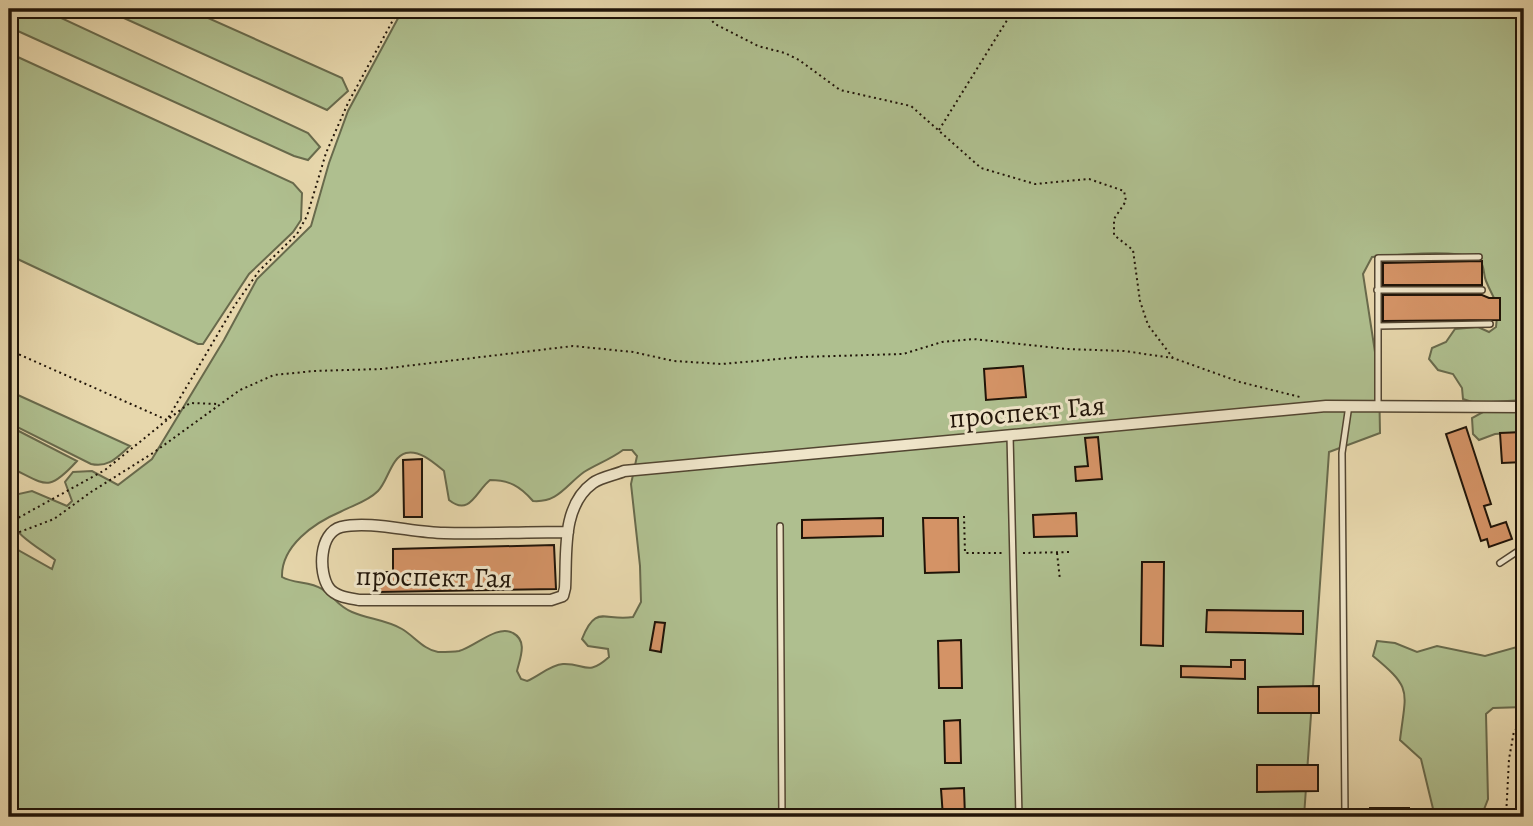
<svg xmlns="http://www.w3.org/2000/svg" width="1533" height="826" font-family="Alegreya,serif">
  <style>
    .green { fill: #afbf8f; stroke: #686a4c; stroke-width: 2; fill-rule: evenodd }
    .building { fill: #d49366; stroke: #201408; stroke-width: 2 }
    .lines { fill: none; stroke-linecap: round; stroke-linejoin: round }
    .lane-casing { stroke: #524531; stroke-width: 8 }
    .street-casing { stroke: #524531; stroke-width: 13 }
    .path { stroke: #201408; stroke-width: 2; stroke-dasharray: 2 3.5; stroke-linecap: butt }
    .lane { stroke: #efe5c9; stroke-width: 5 }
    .street { stroke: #efe5c9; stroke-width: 10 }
    .labels { text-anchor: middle; stroke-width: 6; stroke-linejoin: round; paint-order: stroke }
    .street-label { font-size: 28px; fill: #201408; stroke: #efe5c9 }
  </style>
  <rect width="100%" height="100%" fill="#e7d7ac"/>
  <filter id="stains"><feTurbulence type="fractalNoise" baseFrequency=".00286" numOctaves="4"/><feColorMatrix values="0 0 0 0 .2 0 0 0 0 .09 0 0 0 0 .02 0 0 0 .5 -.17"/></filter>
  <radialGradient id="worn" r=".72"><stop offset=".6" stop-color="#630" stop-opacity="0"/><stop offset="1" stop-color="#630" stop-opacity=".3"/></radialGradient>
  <path class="green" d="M9,9H42L308,133L320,147L308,160L294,156L9,27Z
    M104,9H188L342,78L348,91L327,110Z
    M403,9H1524V400L1475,403L1463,399L1462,388L1453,374L1438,370L1429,359L1432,348L1446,342L1455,329L1478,327L1489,332L1496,327C1499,299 1496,305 1486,281C1483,274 1485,267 1480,261C1467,248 1392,255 1372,257L1363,274L1379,378L1380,433L1329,452L1304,817H9V545L52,569L55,560C41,549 14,535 9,517C7,509 11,502 14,495L32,491L67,506L72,501L65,482L73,472L92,471L118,485L152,459L224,340L257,279L311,226L329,163L348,111ZM623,450H632L637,456L631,484L640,566L641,602L633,617C605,622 596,603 582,639L588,646L608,649L609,657C587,677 585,663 563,664C550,665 539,676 527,681L521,679L517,671C520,658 528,641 513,633C497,624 475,647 459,651C453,652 444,652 438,652C424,650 414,636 402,629C387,620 368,619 352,612C337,606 333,595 322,589C310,581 294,584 282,577C281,546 314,523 340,512C353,505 367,502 378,491C388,481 391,457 406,453C420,450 433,462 444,471L449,500C470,517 476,491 490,480C509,480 520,486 533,501C558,503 566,485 584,472C597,464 611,459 623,450Z
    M9,53L293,183L302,193L301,220L293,232L249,274L203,344H198L9,255Z
    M9,391L130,446C117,457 109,468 91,464L9,423Z
    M1483,412H1524V432L1495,434L1479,440L1473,434L1472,418Z
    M9,426L77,461C47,494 46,484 9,467Z
    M1377,641L1395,643L1417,652L1437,646L1485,656L1524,645V707L1493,708L1486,714L1488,799L1483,812L1468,817H1435L1421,759L1400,740C1406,690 1413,689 1373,656Z"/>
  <path class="building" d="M1482,261V285H1383V263Z
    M1383,295H1482L1489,298H1500V320L1383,321Z
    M1023,366L1026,397L986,400L984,369Z
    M1466,427L1491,504L1484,506L1491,527L1506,522L1512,539L1489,547L1487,539L1481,541L1446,434Z
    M1524,432V462L1502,463L1500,433Z
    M1098,437L1102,479L1076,481L1075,467L1088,466L1085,438Z
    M422,459V517H404L403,460Z
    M1076,513L1077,536L1034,537L1033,515Z
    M883,518V536L802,538V520Z
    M923,518H958L959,572L925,573Z
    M554,545L556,589L379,592V572H393V549Z
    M1142,562H1164L1163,646L1141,645Z
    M1207,610L1303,611V634L1206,632Z
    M655,622L665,623L661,652L650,650Z
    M961,640L962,688H939L938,641Z
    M1231,660H1245V679L1181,677V666L1231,667Z
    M1319,686V713H1258V687Z
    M960,720L961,763H945L944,721Z
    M1257,765H1318V791L1257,792Z
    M964,788L965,817H943L941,789Z
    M1370,808H1409V817H1370Z"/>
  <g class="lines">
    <g class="lane-casing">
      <path id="lane" d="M1377,290H1482
        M1378,326V258L1479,257
        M1378,406V326L1490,324
        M1010,435L1019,817
        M780,526L782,817
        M1500,563L1524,547
        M1345,817L1342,453L1349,405"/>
    </g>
    <g class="street-casing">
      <path id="street" d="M568,532C527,532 485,534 444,533C414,533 370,520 341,527C319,533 318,572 329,588C336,597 349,598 359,600H551L563,596L565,588C567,554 561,506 593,483C601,477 615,475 624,471L1326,406L1524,407"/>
    </g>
    <path class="path" d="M701,9L715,24L758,46L785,53L799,60L840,90L911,106L981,168L1035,184L1089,179L1124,191L1126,201L1114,219V235L1133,250L1140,301L1148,325L1173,358
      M939,130L1014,9
      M9,350L167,420L190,403L219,404
      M964,516L965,553H1004
      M9,523L105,470L167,420L235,305L259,271L297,234L307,216L326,153L348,103L399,9
      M9,536L54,519L91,492L153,453L240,390L274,375L314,371L381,369L573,346L633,352L674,361L722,364L800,357L903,354L942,342L973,339L1067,349L1124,351L1173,358L1240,382L1300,397
      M1023,553L1070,552
      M1057,553L1060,580
      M1506,817L1509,759L1514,731L1524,723"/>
    <use href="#lane" class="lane"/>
    <use href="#street" class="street"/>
  </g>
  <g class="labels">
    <g class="street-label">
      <text transform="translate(1027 411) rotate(-5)" y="10">проспект Гая</text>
      <text transform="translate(434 576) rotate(1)" y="10">проспект Гая</text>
    </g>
  </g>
  <rect width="1533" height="826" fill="none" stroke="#e7d7ac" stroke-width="35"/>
  <rect x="10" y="10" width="1512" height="805" fill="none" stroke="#201408" stroke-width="3.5"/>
  <rect x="18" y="18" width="1498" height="791" fill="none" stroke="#201408" stroke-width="2"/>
  <rect width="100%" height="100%" filter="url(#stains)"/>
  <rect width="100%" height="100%" fill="url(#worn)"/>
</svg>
